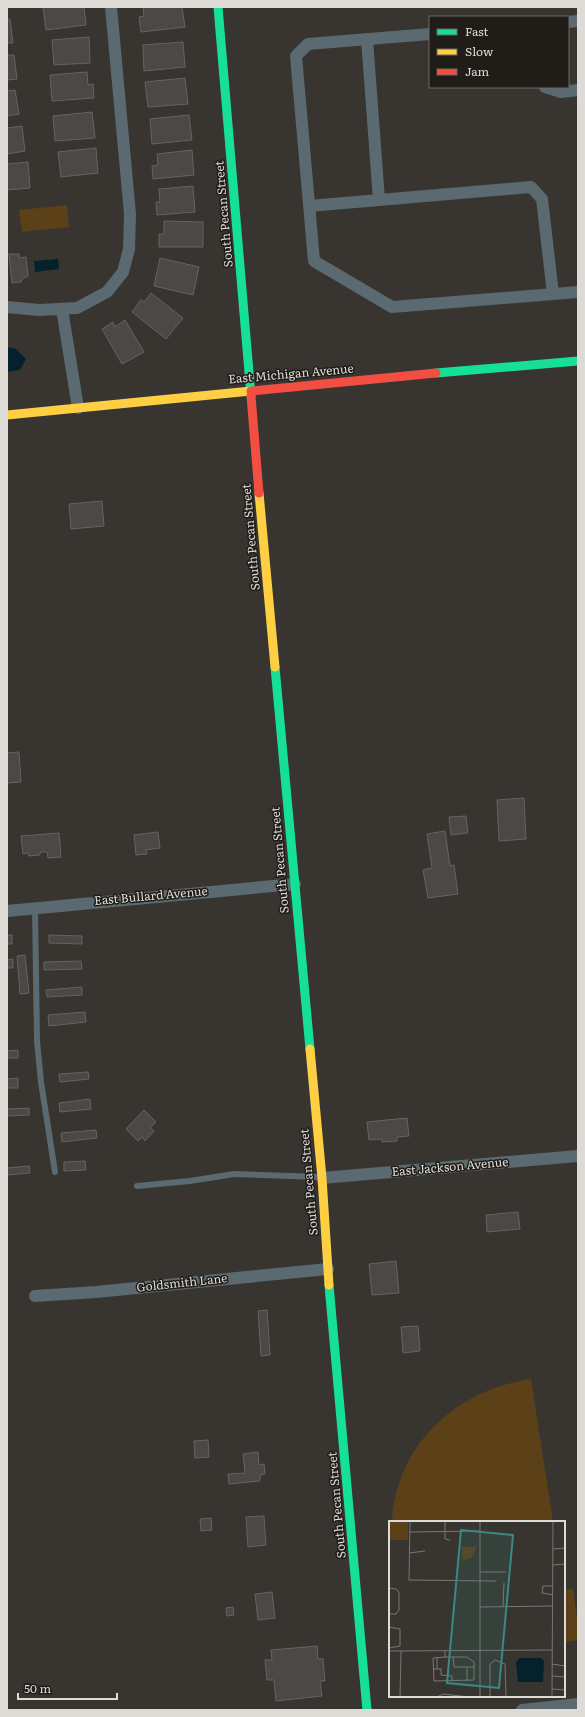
<svg xmlns="http://www.w3.org/2000/svg" width="585" height="1717" font-family="Literata,serif">
  <style>
    .green { fill: #5c4018 }
    .water { fill: #05212b }
    .building { fill: #4b4845; stroke: #676460 }
    .lines { fill: none; stroke-linecap: round; stroke-linejoin: round }
    .lane { stroke: #5a6a70; stroke-width: 6 }
    .street { stroke: #5a6a70; stroke-width: 12 }
    .fast { stroke: #16e098; stroke-width: 9 }
    .slow { stroke: #ffcf43; stroke-width: 9 }
    .jam { stroke: #f24e42; stroke-width: 9 }
    .labels { text-anchor: middle; stroke-width: 3; stroke-linejoin: round; paint-order: stroke }
    .street-label { font-size: 12px; fill: #dedad5; stroke: #201d19 }
    .inset-road { fill: none; stroke: #7a7672; stroke-width: 1 }
    .view { fill: #388a83; fill-opacity: 0.15; stroke: #388a83; stroke-width: 2 }
    .inset-edge { fill: none; stroke: #dedad5; stroke-width: 2 }
  </style>
  <rect width="100%" height="100%" fill="#383430"/>
  <path class="green" d="M67,205L69,227L22,232L19,210Z
    M531,1379L553,1522H392C396,1444 457,1390 531,1379Z
    M573,1589L578,1626V1640L564,1642V1590Z"/>
  <path class="water" d="M58,259L59,269L35,272L34,261Z
    M7,347L16,349L26,359L20,370L7,372Z"/>
  <path class="building" d="M43,7H84L86,25L46,30Z
    M143,7H182L185,27L141,32L139,17L144,16Z
    M7,19H10L13,43H7Z
    M89,37L90,63L54,65L52,40Z
    M183,42L185,67L144,71L143,45Z
    M7,55H14L17,79L7,80Z
    M87,72L88,85L93,84L94,98L52,101L50,75Z
    M185,78L188,104L148,107L145,82Z
    M15,90L19,114L7,116V91Z
    M92,112L95,138L55,141L53,116Z
    M189,115L192,140L152,144L150,119Z
    M22,126L25,151L7,154V128Z
    M96,148L98,173L61,177L58,152Z
    M192,150L194,175L153,179L152,166L158,165L157,154Z
    M28,162L30,188L7,190V164Z
    M193,186L195,212L157,215L156,202H160L159,189Z
    M164,221L203,222V247H159V234H164Z
    M9,254H19V258L26,257L28,276L22,279L21,282L12,283Z
    M160,258L199,267L193,295L154,286Z
    M151,293L183,318L166,339L132,312L141,300L144,302Z
    M125,320L144,352L122,364L102,329L113,322L115,327Z
    M102,501L104,526L71,529L69,504Z
    M19,752L21,782L7,783V753Z
    M524,798L526,839L499,841L497,800Z
    M466,816L468,833L451,835L449,817Z
    M445,831L450,866L454,865L458,894L428,898L423,870L432,868L427,834Z
    M158,832L160,848L146,850L147,854L136,855L134,835Z
    M59,833L61,857L48,858L47,852H40V855L29,856L28,853L23,854L21,836Z
    M7,935H12V944H7Z
    M49,935L82,936V944L49,943Z
    M25,955L29,993L20,994L17,956Z
    M13,959V968H7V960Z
    M81,961L82,969L44,970V962Z
    M82,987V995L47,997L46,990Z
    M85,1012L86,1022L49,1026L48,1015Z
    M18,1050V1058H7V1051Z
    M88,1072L89,1079L60,1082L59,1074Z
    M18,1078V1088H7V1079Z
    M90,1099L91,1109L60,1112L59,1103Z
    M29,1108V1115L7,1116V1109Z
    M144,1110L156,1122L150,1128L154,1131L145,1141L142,1137L138,1141L126,1129Z
    M407,1118L409,1136L397,1137V1141L382,1142V1139L369,1140L367,1122Z
    M96,1130L97,1138L62,1142L61,1133Z
    M85,1161L86,1170L64,1171V1162Z
    M29,1166L30,1173L7,1175V1168Z
    M518,1212L520,1229L487,1232L486,1215Z
    M396,1261L399,1293L372,1295L369,1264Z
    M267,1310L270,1355L261,1356L258,1311Z
    M418,1326L420,1351L403,1353L401,1327Z
    M208,1440L209,1457L195,1458L194,1441Z
    M258,1452L259,1465L264,1464L265,1474L260,1475V1481L229,1484L228,1474L245,1473L243,1454Z
    M264,1516L266,1545L248,1547L246,1517Z
    M211,1518L212,1530L201,1531L200,1519Z
    M272,1592L275,1618L258,1620L255,1594Z
    M233,1607L234,1615L227,1616L226,1608Z
    M317,1646L318,1659H323L325,1681H320L322,1696L276,1701L274,1680H267L265,1660H272L271,1650Z"/>
  <g class="lines">
    <path class="lane" d="M35,908L37,1041L41,1082L55,1172
      M137,1186L190,1181L234,1174L320,1177"/>
    <path class="street" d="M568,22L578,21
      M430,34L308,44L296,56L314,261L392,307L578,292
      M367,39L379,200
      M545,87L561,92L578,90
      M309,206L531,187L542,199L553,294
      M7,307L39,310L77,308L107,292L123,272L129,249L130,214L111,7
      M62,309L78,408
      M7,911L295,884
      M322,1178L578,1156
      M35,1296L96,1292L328,1269
      M522,1710L578,1704"/>
    <path class="fast" d="M218,7L251,396
      M436,373L578,361
      M275,667L310,1049
      M329,1285L367,1710"/>
    <path class="slow" d="M7,415L251,391
      M259,493L275,667
      M310,1049L322,1178L329,1285"/>
    <path class="jam" d="M251,391L436,373
      M251,396L259,493"/>
  </g>
  <g class="labels">
    <g class="street-label">
      <text transform="translate(224 214) rotate(-95)" y="4">South Pecan Street</text>
      <text transform="translate(291 374) rotate(-5)" y="4">East Michigan Avenue</text>
      <text transform="translate(251 537) rotate(-95)" y="4">South Pecan Street</text>
      <text transform="translate(280 860) rotate(-95)" y="4">South Pecan Street</text>
      <text transform="translate(151 896) rotate(-5)" y="4">East Bullard Avenue</text>
      <text transform="translate(450 1167) rotate(-5)" y="4">East Jackson Avenue</text>
      <text transform="translate(309 1182) rotate(-95)" y="4">South Pecan Street</text>
      <text transform="translate(182 1283) rotate(-6)" y="4">Goldsmith Lane</text>
      <text transform="translate(337 1505) rotate(-95)" y="4">South Pecan Street</text>
    </g>
  </g>
  <g transform="translate(389 1521)">
    <rect width="176" height="176" fill="#383430"/>
    <path d="M0,0H19V19H0ZM72,26H88L87,28L82,37L74,40Z" fill="#5c4018"/>
    <path d="M131,137H152L155,140L154,161H129L127,141Z" fill="#05212b"/>
    <path class="inset-road" d="M21,0L20,59L107,60M56,0V18L61,19M21,11L91,10M164,28L176,27M20,32L36,30M164,44L176,43M91,51H117M164,65H154L153,72L164,74M0,67L7,68L10,71V89L7,93H0M114,85L115,62M91,86L164,85M0,106L11,108V125L0,127M0,130L164,129M56,136L44,137L45,160L85,159V141L78,136H56V130M64,136L65,146H85M163,143L176,145M44,148H48V136M48,148H52V154L63,155V160M163,155L176,156M78,160V146M163,168L176,169M11,176L12,130M48,176L54,173L80,176M91,176V0M101,176V143L106,139L116,143L117,176M163,176L164,0"/>
    <path class="view" d="M72,9L124,14L110,167L58,162Z"/>
    <rect width="176" height="176" class="inset-edge"/>
  </g>
  <rect width="585" height="1717" fill="none" stroke="#dedad5" stroke-width="16"/>
  <rect x="429" y="16" width="140" height="72" fill="#201d19" stroke="#6c6964"/>
  <rect x="437" y="29" width="20" height="6" fill="#16e098" stroke="#6c6964"/>
  <text x="465" y="36" font-size="12" fill="#dedad5">Fast</text>
  <rect x="437" y="49" width="20" height="6" fill="#ffcf43" stroke="#6c6964"/>
  <text x="465" y="56" font-size="12" fill="#dedad5">Slow</text>
  <rect x="437" y="69" width="20" height="6" fill="#f24e42" stroke="#6c6964"/>
  <text x="465" y="76" font-size="12" fill="#dedad5">Jam</text>
  <path d="M18 1693v6h99v-6" fill="none" stroke="#dedad5" stroke-width="2"/>
  <text x="24" y="1693" font-size="12" fill="#dedad5" stroke="#201d19" stroke-width="3" paint-order="stroke">50 m</text>
</svg>
